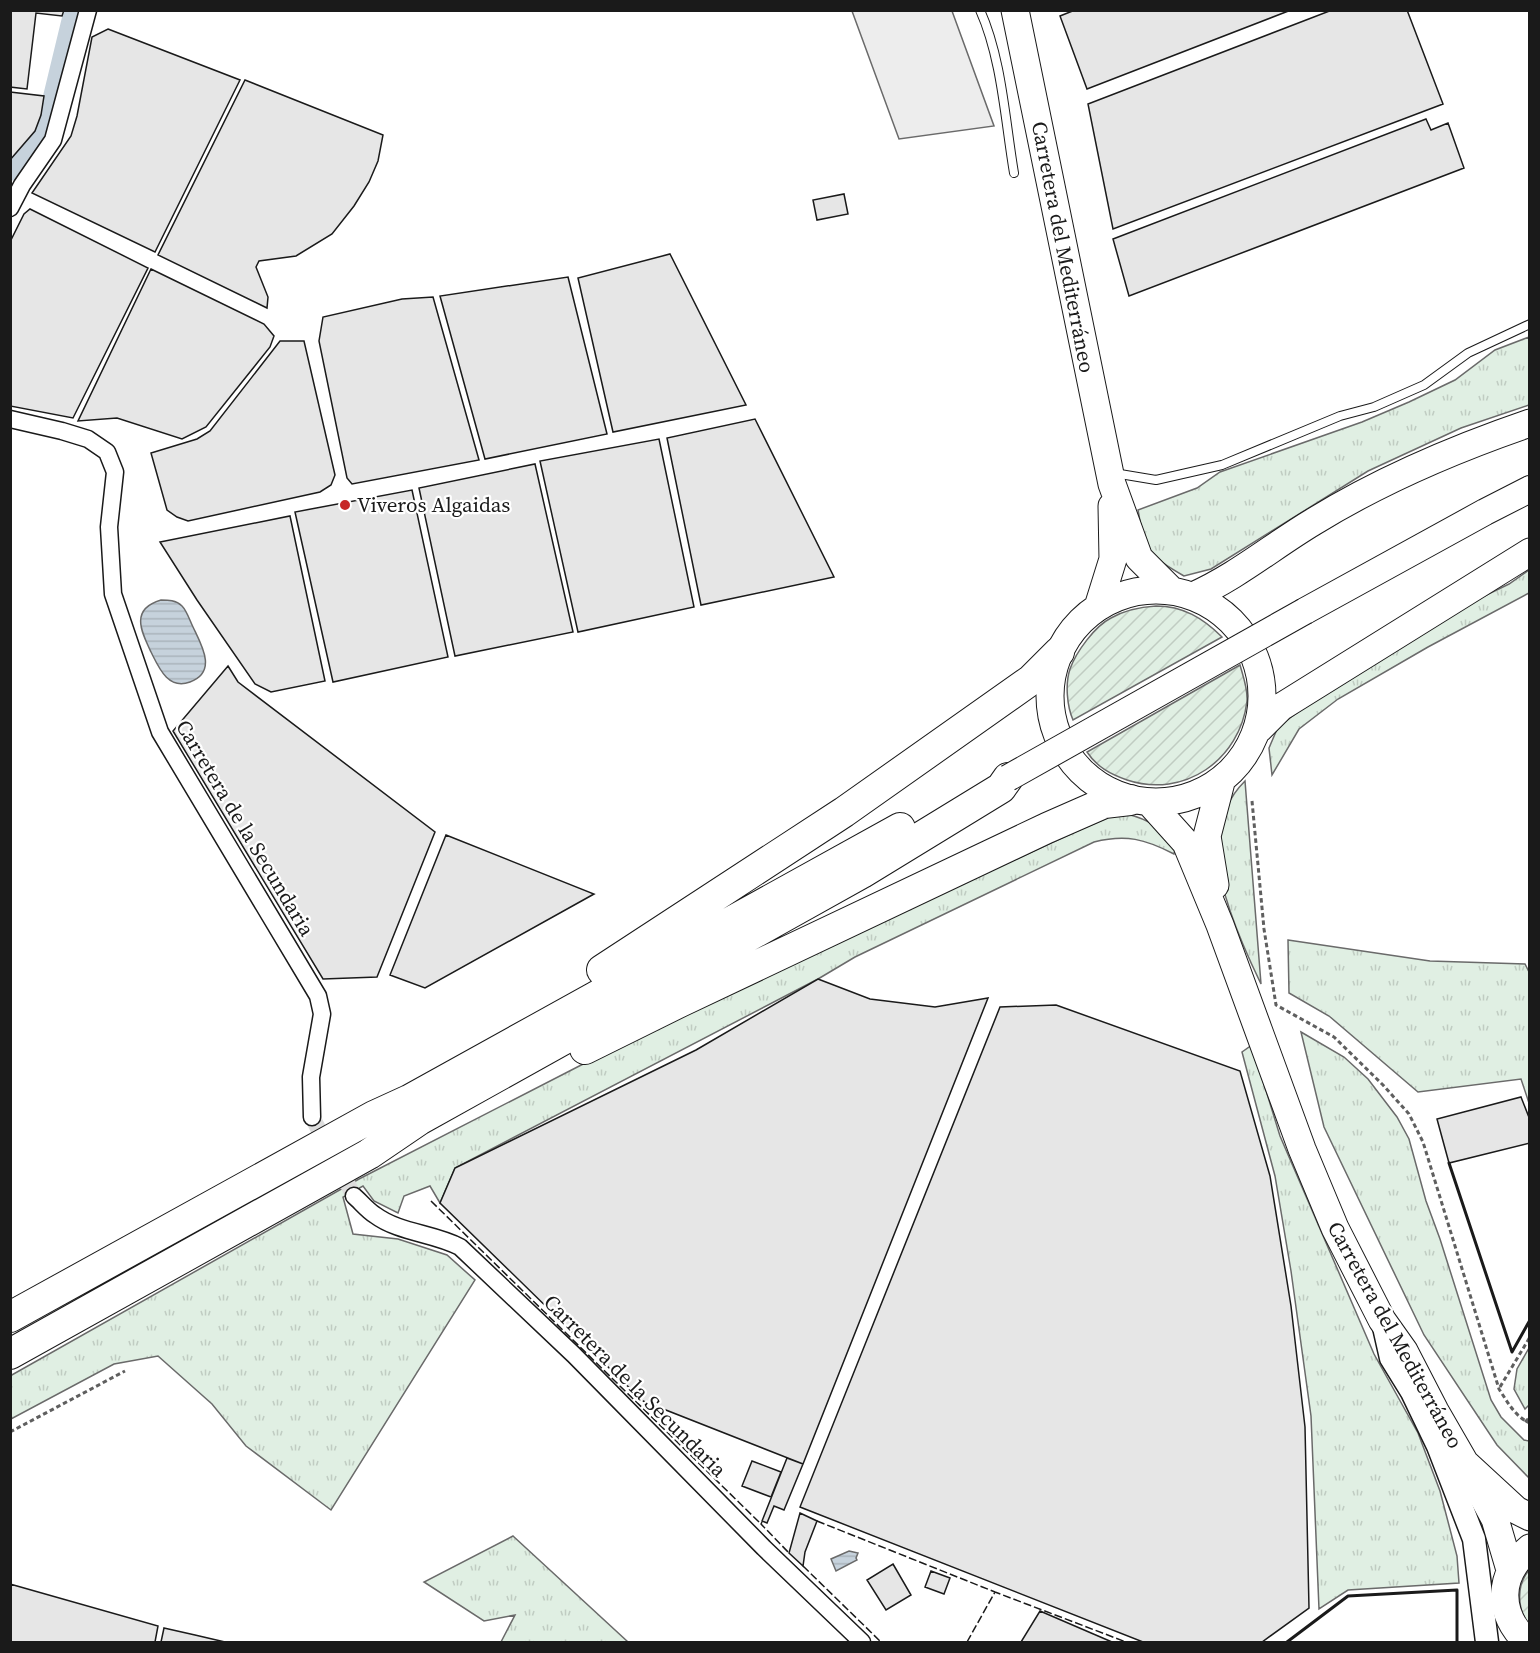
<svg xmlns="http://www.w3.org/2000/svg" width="1540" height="1653" font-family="'Source Serif 4',serif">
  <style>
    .grass { fill: url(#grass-tufts); stroke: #6a6a6a; stroke-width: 1.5 }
    .garden { fill: url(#garden-furrows); stroke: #6a6a6a; stroke-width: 1.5 }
    .parking { fill: #ededed; stroke: #6a6a6a; stroke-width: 1.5 }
    .water { fill: url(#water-rules); stroke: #6a6a6a; stroke-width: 1.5 }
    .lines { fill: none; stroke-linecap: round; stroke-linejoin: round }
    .canal { stroke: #c6d2dc; stroke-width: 20 }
    .building { fill: #e6e6e6; stroke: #1a1a1a; stroke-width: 1.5 }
    .minor-tunnel { stroke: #ddd; stroke-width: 16; stroke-dasharray: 16 8; stroke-linecap: butt }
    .service-casing { stroke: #1a1a1a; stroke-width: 10 }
    .minor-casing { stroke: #1a1a1a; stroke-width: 19 }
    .secondary-casing { stroke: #1a1a1a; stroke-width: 25 }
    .primary-casing { stroke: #1a1a1a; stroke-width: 28 }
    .trunk-casing { stroke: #1a1a1a; stroke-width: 29 }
    .motorway-casing { stroke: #1a1a1a; stroke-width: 32 }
    .path { stroke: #5f5f5f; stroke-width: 3; stroke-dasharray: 4.5 3; stroke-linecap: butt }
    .service { stroke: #fff; stroke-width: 8 }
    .minor { stroke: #fff; stroke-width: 16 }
    .secondary { stroke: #fff; stroke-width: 22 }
    .primary { stroke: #fff; stroke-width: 26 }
    .trunk { stroke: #fff; stroke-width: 27 }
    .motorway { stroke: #fff; stroke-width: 30 }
    .primary-bridge-casing { stroke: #1a1a1a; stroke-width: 28; stroke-linecap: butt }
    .primary-bridge { stroke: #fff; stroke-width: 26 }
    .fence { stroke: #1a1a1a; stroke-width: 1.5; stroke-dasharray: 8 3; stroke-linecap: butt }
    .wall { stroke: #1a1a1a; stroke-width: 3 }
    .poi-dot { fill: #c62828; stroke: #fff; stroke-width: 2 }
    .labels { text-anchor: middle; stroke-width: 4.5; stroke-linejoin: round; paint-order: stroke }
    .street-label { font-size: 21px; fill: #1a1a1a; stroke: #fff }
    .poi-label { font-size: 21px; fill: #1a1a1a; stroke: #fff; text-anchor: start }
  </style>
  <defs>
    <pattern id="grass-tufts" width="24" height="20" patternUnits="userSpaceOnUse" patternTransform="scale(1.5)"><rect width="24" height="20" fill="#e0efe3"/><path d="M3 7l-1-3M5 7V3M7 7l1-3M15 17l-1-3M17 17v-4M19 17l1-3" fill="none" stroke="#c0ccc2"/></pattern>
    <pattern id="garden-furrows" width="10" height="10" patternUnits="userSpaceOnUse" patternTransform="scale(1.5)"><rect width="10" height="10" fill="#e0efe3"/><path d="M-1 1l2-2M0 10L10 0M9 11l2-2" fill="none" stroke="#c0ccc2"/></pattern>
    <pattern id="water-rules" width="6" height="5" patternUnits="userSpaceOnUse" patternTransform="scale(1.5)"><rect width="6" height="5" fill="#c6d2dc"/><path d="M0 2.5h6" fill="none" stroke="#aab4bc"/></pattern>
  </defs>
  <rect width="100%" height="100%" fill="#fff"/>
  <path class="grass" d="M1529,337V405L1461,428L1368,471L1211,569L1184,576C1148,555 1145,551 1138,510L1197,488L1220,472L1362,422L1409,402L1455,380L1495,350Z
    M1529,570V593L1428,647L1338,699L1299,729L1272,775L1269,748L1278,727L1318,697L1447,614L1509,584Z
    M1245,781L1261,984C1245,951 1220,894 1218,857C1217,852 1219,845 1220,839C1224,814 1226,800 1245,781Z
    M1127,814C1150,820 1159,827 1176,844L1174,854C1145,839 1126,834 1094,842L855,957L818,979L455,1168L440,1203L430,1186L404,1196L398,1213L374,1201L363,1186L343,1197L353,1234L398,1239L447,1255L475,1280L331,1510L246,1446L212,1404L158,1356L114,1364L11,1419L10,1376L359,1179L589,1061L877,923L1077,831L1114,815Z
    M1288,940L1430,961L1525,964L1530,974L1529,1103L1521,1079L1418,1092L1329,1016L1289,993Z
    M1301,1032L1344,1057L1368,1079L1397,1117L1409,1139L1426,1201L1440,1239L1491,1400L1501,1417L1524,1440L1529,1441V1478L1497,1445L1424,1335L1324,1127Z
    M1252,1045L1280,1136L1374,1354L1418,1433L1440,1491L1457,1556L1459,1583L1348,1590L1319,1609L1311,1416L1291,1271L1275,1176L1242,1052Z
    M1529,1348V1405L1525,1409L1514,1389L1517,1369Z
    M513,1536L628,1642H501L515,1615L484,1621L424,1582Z"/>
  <path class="garden" d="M1156,606C1183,606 1203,618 1222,637L1073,720C1067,706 1065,684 1070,669C1076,652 1095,626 1111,618C1125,610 1140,607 1156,606Z
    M1240,665C1243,676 1248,689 1247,701C1240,760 1184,799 1127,780C1110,774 1097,767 1087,752Z
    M1529,1570V1625C1517,1609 1516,1586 1529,1570Z"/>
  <path class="parking" d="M852,11H952L994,126L899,139Z"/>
  <path class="water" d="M161,600C168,600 176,600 182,606C187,611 190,621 193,627C201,644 218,672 190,682C168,690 159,668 151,652C141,631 130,609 161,600Z
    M849,1551L858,1553L856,1558L857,1560L836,1571L831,1559Z"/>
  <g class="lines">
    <path class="canal" d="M10,171L45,130L74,10"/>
  </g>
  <path class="building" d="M10,10H64L62,16L36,13L27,89L10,87Z
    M1075,10H1291L1087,89L1060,16Z
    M1332,10H1407L1443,104L1113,229L1088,104Z
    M108,29L240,80L155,252L32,193L71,136L77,116L92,37Z
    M245,80L383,135L378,161L369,182L354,206L332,234L296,256L259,261L256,267L268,297L267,308L158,255Z
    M10,92L44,96L41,115L35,131L10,160Z
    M1426,119L1431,130L1448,123L1464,168L1129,296L1113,239Z
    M844,194L848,214L817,220L813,200Z
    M30,209L148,268L73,418L10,406V242L24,214Z
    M670,254L746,405L613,432L578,278Z
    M151,269L264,324L274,336L270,347L206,427L182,439L117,418L78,421Z
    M568,277L607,434L485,459L440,296Z
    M433,297L479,460L352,484L347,478L319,341L323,317L402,299Z
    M280,341H304L335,475L331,485L320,492L188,521L177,517L167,510L151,453L197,439L210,431Z
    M755,419L834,577L701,605L667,438Z
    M659,439L694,607L578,632L540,461Z
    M535,464L573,632L455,656L419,488Z
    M412,490L448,657L333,682L295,512Z
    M290,516L325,681L271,692L255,684L197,600L160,542Z
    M228,666L238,682L435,832L377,977L323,979L173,731Z
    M446,835L594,894L425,988L390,975Z
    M818,979L870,999L935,1007L988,998L803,1464L643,1401L440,1203L455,1168L696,1050Z
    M1056,1005L1240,1071L1270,1176L1291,1306L1305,1427L1309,1608L1262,1642H1143L800,1507L1000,1007Z
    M1521,1097L1530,1120V1143L1449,1163L1437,1119Z
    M787,1458L803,1464L784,1510L774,1506L767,1523L762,1521Z
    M752,1461L781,1472L771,1497L742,1486Z
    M800,1513L817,1521L805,1552L803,1566L789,1553Z
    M893,1564L911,1595L886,1610L867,1580Z
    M931,1571L950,1578L944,1594L925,1587Z
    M10,1584L158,1626L155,1642H10Z
    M1040,1611L1112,1642H1021Z
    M164,1628L195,1635L225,1642H161Z"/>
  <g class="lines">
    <path class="minor-tunnel" d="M312,1117L354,1196"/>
    <g class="service-casing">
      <path id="service" d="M980,10C1002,59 1005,120 1014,173
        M1114,473L1156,480L1222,465L1340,416L1374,407L1424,385L1468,353L1530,324"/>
    </g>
    <g class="minor-casing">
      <path id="minor" d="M10,208L22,185L53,140L88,10
        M10,419L62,431L88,439L107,452L115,472L109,527L113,594L160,732L318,996L322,1014L311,1077L312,1117
        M354,1196C361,1202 367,1210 375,1215C399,1233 434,1233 460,1247L574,1355L764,1548L862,1642"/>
    </g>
    <g class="secondary-casing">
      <path id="secondary" d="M1384,1327L1391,1358L1412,1392L1438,1446L1474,1539L1487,1642"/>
    </g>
    <g class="primary-casing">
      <path id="primary" d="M1305,611L1485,512L1530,489"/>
    </g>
    <g class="trunk-casing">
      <path id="trunk" d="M1015,10L1112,484L1139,558L1172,591
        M1050 696a106 106 0 1 1 212 0a106 106 0 1 1-212 0Z
        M1193,596C1236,577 1273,546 1313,522C1381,480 1454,449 1530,423
        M1098,607L1113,559L1112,506
        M1259,729L1281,707L1530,552
        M1150,803L1186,843L1220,925L1302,1149L1335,1228L1382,1320L1404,1351L1435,1411L1465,1463L1516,1510L1530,1517
        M1215,885L1207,836L1221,782
        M1474,1480L1495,1519L1510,1570
        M1527,1642C1497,1613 1497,1575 1530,1548"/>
    </g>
    <g class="motorway-casing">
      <path id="motorway" d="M602,970L844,812L1031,680L1059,652
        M585,1049L680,1002L1047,828L1104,803L1130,800
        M10,1317L374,1116L409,1100L900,828
        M10,1354L369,1154L419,1120L862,873L1001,788L1008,778"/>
    </g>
    <path class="path" d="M1252,801L1264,929L1276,1005L1334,1037L1383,1085L1409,1114L1423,1142L1499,1389C1507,1401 1515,1417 1530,1423
      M1500,1387L1530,1337
      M1525,1422L1530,1417
      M10,1432L125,1371"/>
    <use href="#service" class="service"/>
    <use href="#minor" class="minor"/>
    <use href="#secondary" class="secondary"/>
    <use href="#primary" class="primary"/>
    <use href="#trunk" class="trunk"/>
    <use href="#motorway" class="motorway"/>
    <g class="primary-bridge-casing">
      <path id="primary-bridge" d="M1008,778L1305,611"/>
    </g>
    <use href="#primary-bridge" class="primary-bridge"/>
    <path class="fence" d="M431,1201L761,1524
      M817,1521L995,1592
      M762,1522L761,1524L789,1553
      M803,1566L881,1642
      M967,1642L995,1592L1126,1642"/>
    <path class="wall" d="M1449,1163L1512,1352L1530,1320
      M1287,1642L1348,1596L1457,1590V1642"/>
  </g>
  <circle class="poi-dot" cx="345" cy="505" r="6"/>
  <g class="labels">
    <g class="street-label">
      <text transform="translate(1063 247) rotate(79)" y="7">Carretera del Mediterráneo</text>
      <text transform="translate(245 828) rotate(59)" y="7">Carretera de la Secundaria</text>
      <text transform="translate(1395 1335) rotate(61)" y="7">Carretera del Mediterráneo</text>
      <text transform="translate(635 1386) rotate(45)" y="7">Carretera de la Secundaria</text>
    </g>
    <g class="poi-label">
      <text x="357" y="512">Viveros Algaidas</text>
    </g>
  </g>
  <rect width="1540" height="1653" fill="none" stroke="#1a1a1a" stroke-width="24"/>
</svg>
